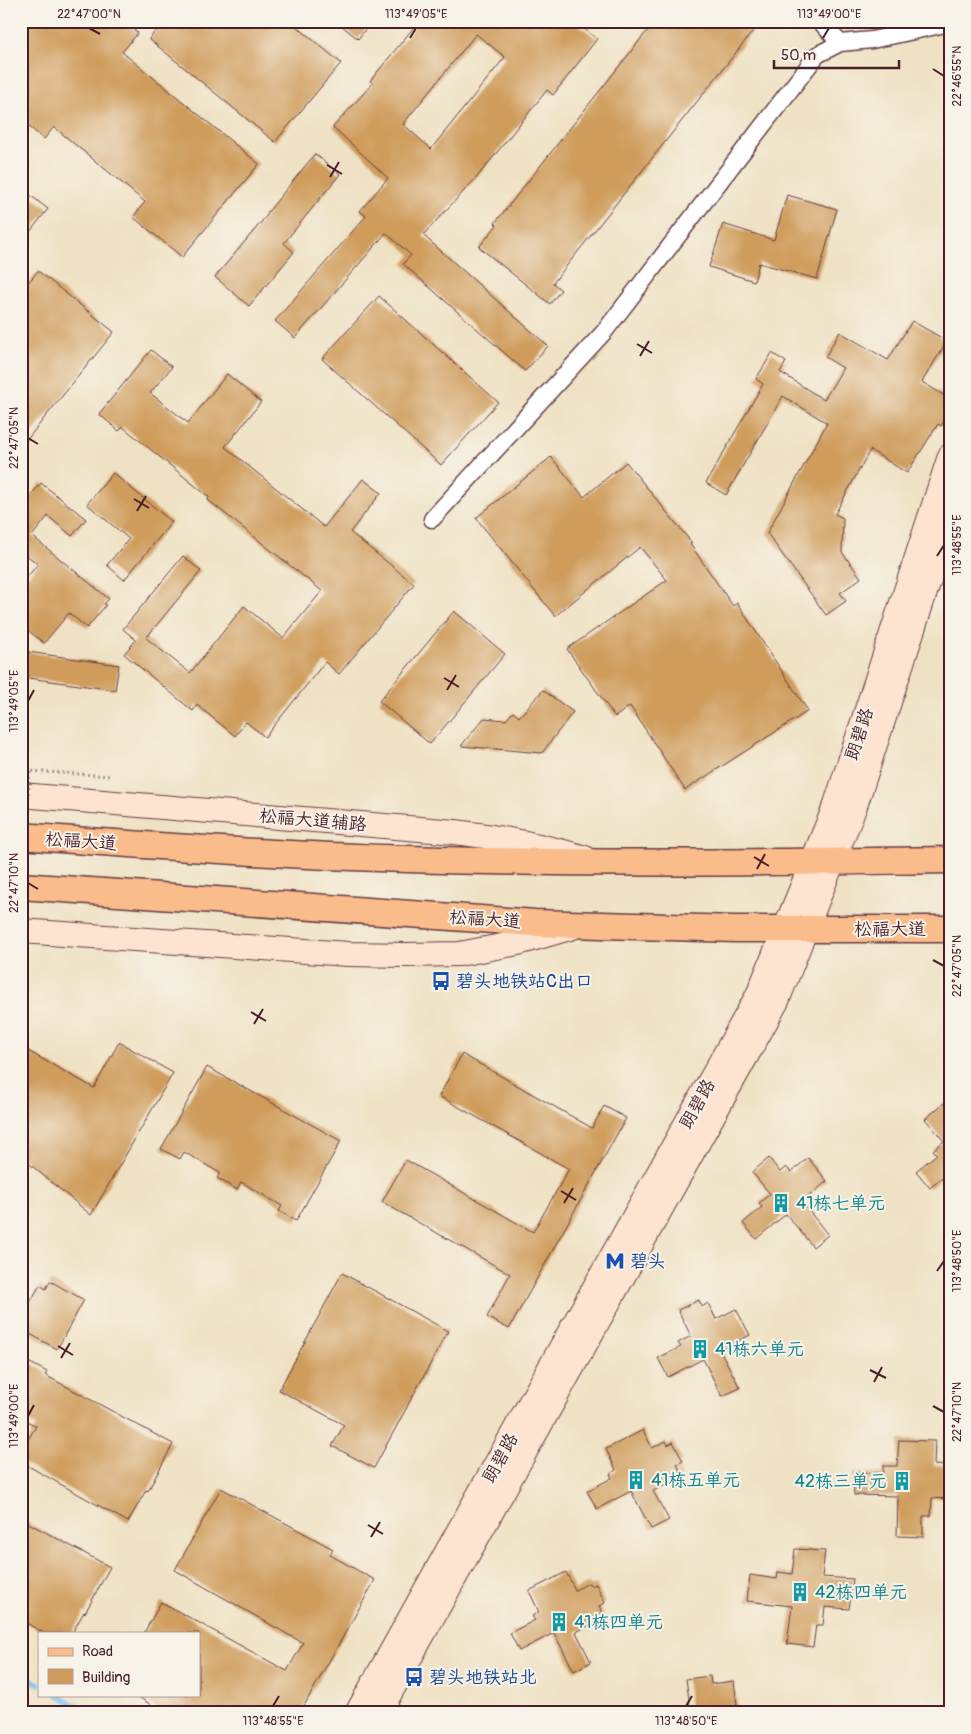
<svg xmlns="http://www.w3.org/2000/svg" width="971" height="1734" font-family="Pangolin,'LXGW WenKai TC',sans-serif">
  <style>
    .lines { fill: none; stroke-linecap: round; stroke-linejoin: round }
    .stream { stroke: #75c1ef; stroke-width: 5 }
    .building { fill: #cf9c5b; fill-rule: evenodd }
    .street-casing { stroke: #633c42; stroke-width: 19 }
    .secondary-casing { stroke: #633c42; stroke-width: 26 }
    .primary-casing { stroke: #633c42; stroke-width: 29 }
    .path { stroke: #633c42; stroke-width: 3; stroke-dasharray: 1 4; stroke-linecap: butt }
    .street { stroke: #fff; stroke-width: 16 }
    .secondary { stroke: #fde4d1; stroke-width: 24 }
    .primary { stroke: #fabc8b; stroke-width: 26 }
    .path-bridge { stroke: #633c42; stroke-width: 3; stroke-dasharray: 1 4; stroke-linecap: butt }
    .ticks { fill: none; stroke: #4a1f2b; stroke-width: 2 }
    .labels { text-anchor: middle; stroke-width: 4; stroke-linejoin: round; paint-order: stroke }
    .street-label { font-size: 18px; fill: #4a1f2b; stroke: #f7f3e8 }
    .transit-label { font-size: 18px; fill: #164399; stroke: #f7f3e8; text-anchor: start }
    .culture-label { font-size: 18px; fill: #0d838f; stroke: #f7f3e8; text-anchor: start }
    .neatline { fill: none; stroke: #4a1f2b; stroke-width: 2 }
    .ticks-label { font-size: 12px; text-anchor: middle; fill: #4a1f2b }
  </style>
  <rect width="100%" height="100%" fill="#f7f3e8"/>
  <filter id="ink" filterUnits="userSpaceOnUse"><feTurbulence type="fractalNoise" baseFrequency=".02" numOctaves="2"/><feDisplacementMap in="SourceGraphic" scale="10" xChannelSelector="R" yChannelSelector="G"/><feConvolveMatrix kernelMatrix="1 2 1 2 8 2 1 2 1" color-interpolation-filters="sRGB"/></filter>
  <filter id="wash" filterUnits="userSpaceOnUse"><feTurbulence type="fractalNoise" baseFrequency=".0096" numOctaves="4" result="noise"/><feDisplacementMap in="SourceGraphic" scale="20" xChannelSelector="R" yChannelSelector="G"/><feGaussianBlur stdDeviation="1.12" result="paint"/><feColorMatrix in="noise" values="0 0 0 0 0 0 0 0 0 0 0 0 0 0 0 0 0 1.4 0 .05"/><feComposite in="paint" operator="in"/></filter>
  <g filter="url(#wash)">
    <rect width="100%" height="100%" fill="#efe1c3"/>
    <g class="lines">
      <path class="stream" d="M21,1674L39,1684
        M58,1695L89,1713"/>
    </g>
    <g id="blocks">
      <path class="building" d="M21,21H123L138,33L122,52L259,164L182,257L133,217L145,202L54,127L44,139L21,120Z
        M164,21H290L341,63L275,142L149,39Z
        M336,21H372L358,39Z
        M419,21H574L597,39L553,95L547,90L478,176L423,235L548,346L525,371L403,264L411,255L386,233L295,338L275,321L366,216L360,211L388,178L333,127L373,83L370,81ZM476,34L505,57L431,149L403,124Z
        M655,21H761L553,283L561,290L550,304L479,247L497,225L495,223Z
        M315,154L340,174L284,243L294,252L249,306L215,277L268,214L267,213Z
        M21,188L48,209L21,243Z
        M787,195L837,209L817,279L759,263L754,281L709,267L723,224L774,240Z
        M38,271L114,332L21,447V291Z
        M379,296L498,402L441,465L322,359Z
        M912,321L947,341L922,382L950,399V411L941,426L938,424L907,473L870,450L835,514L843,518L842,552L861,578L840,593L846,601L826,615L767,533L827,423L783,396L726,495L706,483L763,384L756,379L772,353L786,362L780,372L824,400L843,368L825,357L840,332L888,360Z
        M151,350L172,367L150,393L188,423L227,374L261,402L225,447L324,527L363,479L381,493L350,532L414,584L339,674L325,662L265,737L246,722L235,736L197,705L193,711L124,654L136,640L123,629L183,556L201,571L146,638L190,673L244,606L283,638L322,591L208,500L209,497L123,427L119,431L99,414Z
        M551,457L584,497L626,462L692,543L690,544L733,606L737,603L808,711L685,790L630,706L615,717L567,649L667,580L640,547L555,616L476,518Z
        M113,473L172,522L124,580L107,565L129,539L87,504Z
        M41,483L86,519L72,536L48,516L32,536L109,599L104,604L106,605L87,628L69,613L44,643L21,625V584L38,564L21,551V507Z
        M454,611L505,654L430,744L379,701Z
        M21,651L119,665L115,690L21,677Z
        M543,690L573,712L542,753L461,746L484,718L506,720L513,712L519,717Z
        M119,1042L173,1073L91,1215L21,1157V1047L94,1088Z
        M462,1054L592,1128L604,1106L626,1118L509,1329L487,1317L510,1274L382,1202L406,1160L533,1232L569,1169L439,1096Z
        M207,1067L341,1141L296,1221L279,1211L282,1206L241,1182L237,1190L217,1178L220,1173L184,1152L180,1159L161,1149Z
        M950,1098V1172L930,1188L916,1171L937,1154L933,1150L944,1141L925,1119Z
        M769,1158L780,1172L786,1167L791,1172L808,1158L827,1181L802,1202L828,1235L813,1247L786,1214L756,1239L743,1223L762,1207L759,1203L770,1194L752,1172Z
        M342,1273L448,1331L374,1468L332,1446L344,1425L279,1390Z
        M50,1281L84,1300L57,1349L21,1329V1318L40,1285L46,1289Z
        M699,1300L702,1307L708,1303L716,1319L736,1309L750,1335L720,1350L740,1388L722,1396L703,1359L668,1377L658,1358L681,1347L678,1343L691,1336L678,1310Z
        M21,1358L47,1372L45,1375L173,1444L148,1491L146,1490L128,1522L21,1462V1452L36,1426L21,1418Z
        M643,1430L652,1448L666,1441L668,1445L673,1442L683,1461L677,1464L682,1476L653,1491L669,1520L651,1529L631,1491L597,1509L587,1491L612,1478L610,1474L616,1470L606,1449Z
        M899,1440L935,1441L934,1465L950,1466V1499L932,1498L931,1516H923V1537L897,1536L898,1496L854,1495L853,1473H883V1466H897Z
        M221,1488L333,1549L330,1555L375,1580L300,1713H165L135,1695H199V1633H144L161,1602L287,1671L303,1643L175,1570Z
        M21,1519L110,1567L85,1613L84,1612L72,1633H44L21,1620Z
        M795,1549L825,1551L822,1577L853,1579L849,1609L825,1607L823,1625H816L813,1647L787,1644L792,1606L747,1601L750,1575L777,1579L778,1572L792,1574Z
        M566,1572L575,1590L589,1583L591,1586L596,1584L605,1603L599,1606L605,1617L576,1632L591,1662L574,1671L554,1633L519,1651L510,1633L535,1620L532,1616L539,1612L529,1591Z
        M710,1676L711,1684L734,1681L738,1713H691L686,1679Z"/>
    </g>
  </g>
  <g filter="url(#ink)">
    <use href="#blocks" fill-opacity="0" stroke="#633c42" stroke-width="1"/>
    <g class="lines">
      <g class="street-casing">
        <path id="street" d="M820,21L840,43
          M432,519L604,332L817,55L840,43L872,40L950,23"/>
      </g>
      <g class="secondary-casing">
        <path id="secondary" d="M21,795L455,832C500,837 541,845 585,858
          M21,931L348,954L406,955L459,954L518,943L573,927
          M357,1713L758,995L836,804L950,456
          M379,1713L777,1001L855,806L950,516"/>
      </g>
      <g class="primary-casing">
        <path id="primary" d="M21,836C150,846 279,855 408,859C589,865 769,862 950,860
          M21,886L535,923L736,929H950"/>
      </g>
      <path class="path" d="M21,770L30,771"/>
      <use href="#street" class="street"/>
      <use href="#secondary" class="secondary"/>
      <use href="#primary" class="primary"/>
      <path class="path-bridge" d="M21,893L30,771L111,776"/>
    </g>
  </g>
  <path class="ticks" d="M89,28L100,34M410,38L416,28M823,38L829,28M933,69L944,76M327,165L342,174M330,177L339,162M637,344L652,353M640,356L649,341M28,438L38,444M134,499L149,508M137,511L146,496M937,556L944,545M444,678L459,687M447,690L456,675M28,701L34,690M754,857L769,866M757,869L765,854M28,883L38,889M933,960L944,966M251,1012L266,1021M254,1024L263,1009M561,1191L576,1200M564,1203L573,1188M937,1271L944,1261M58,1346L73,1355M61,1358L70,1343M870,1370L886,1378M874,1382L882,1367M933,1406L944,1412M28,1416L34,1405M368,1525L383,1534M371,1537L380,1522M273,1706L279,1696M686,1706L692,1696"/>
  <defs>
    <g id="bus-bare" transform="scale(1.5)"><path d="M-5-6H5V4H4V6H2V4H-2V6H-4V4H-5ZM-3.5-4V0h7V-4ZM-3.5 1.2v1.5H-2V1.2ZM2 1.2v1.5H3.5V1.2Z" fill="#1a4fb4" stroke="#f7f3e8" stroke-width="2.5" paint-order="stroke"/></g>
    <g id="building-bare" transform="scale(1.5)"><path d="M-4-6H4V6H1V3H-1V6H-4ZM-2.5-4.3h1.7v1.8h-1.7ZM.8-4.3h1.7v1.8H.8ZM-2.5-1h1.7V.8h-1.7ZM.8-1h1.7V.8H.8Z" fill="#0f9aa8" stroke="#f7f3e8" stroke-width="2.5" paint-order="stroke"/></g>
    <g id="metro-bare" transform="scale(1.5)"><path d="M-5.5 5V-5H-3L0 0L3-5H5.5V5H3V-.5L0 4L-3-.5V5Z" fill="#1a4fb4" stroke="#f7f3e8" stroke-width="2.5" paint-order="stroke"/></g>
  </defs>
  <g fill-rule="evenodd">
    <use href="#bus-bare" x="441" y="981"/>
    <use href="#building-bare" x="781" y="1203"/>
    <use href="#metro-bare" x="615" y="1261"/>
    <use href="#building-bare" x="700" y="1349"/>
    <use href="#building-bare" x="636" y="1480"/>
    <use href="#building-bare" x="902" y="1481"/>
    <use href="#building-bare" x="800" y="1592"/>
    <use href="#building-bare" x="559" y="1622"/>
    <use href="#bus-bare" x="414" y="1677"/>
  </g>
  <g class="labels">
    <g class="street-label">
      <text transform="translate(859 734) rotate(-72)" y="6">朗碧路</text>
      <text transform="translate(313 820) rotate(5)" y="6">松福大道辅路</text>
      <text transform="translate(81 841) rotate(4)" y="6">松福大道</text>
      <text transform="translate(485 919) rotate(4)" y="6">松福大道</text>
      <text x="890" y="935">松福大道</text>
      <text transform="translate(697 1104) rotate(-61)" y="6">朗碧路</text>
      <text transform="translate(500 1458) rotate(-61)" y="6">朗碧路</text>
    </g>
    <g class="transit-label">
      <text x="456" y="987">碧头地铁站C出口</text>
      <text x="630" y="1267">碧头</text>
      <text x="429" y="1683">碧头地铁站北</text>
    </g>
    <g class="culture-label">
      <text x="796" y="1209">41栋七单元</text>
      <text x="715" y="1355">41栋六单元</text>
      <text x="651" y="1486">41栋五单元</text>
      <text x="887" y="1487" text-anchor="end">42栋三单元</text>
      <text x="815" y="1598">42栋四单元</text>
      <text x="574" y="1628">41栋四单元</text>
    </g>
  </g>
  <rect width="971" height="1734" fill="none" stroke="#f7f3e8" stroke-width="55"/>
  <rect x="38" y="1632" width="162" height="65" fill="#f7f3e8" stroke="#b29e9c"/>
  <rect x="48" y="1648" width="25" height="8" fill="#fabc8b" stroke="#b29e9c"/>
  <text x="82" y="1656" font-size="15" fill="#4a1f2b">Road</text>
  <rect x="48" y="1669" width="25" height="15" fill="#cf9c5b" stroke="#b29e9c"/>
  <text x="82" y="1682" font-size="15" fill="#4a1f2b">Building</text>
  <path d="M774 60v8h125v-8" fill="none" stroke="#4a1f2b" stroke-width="2.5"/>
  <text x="781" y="60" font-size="15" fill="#4a1f2b" stroke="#f7f3e8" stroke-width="4" paint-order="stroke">50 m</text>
  <rect x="28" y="28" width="916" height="1678" class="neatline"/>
  <g class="ticks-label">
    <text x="89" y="18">22°47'00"N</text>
    <text x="416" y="18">113°49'05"E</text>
    <text x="829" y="18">113°49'00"E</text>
    <text transform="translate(957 76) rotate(-90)" y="4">22°46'55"N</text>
    <text transform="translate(14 438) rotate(-90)" y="4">22°47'05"N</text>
    <text transform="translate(957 545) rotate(-90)" y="4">113°48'55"E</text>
    <text transform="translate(14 701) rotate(-90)" y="4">113°49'05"E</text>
    <text transform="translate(14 883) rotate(-90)" y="4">22°47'10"N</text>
    <text transform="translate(957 966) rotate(-90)" y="4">22°47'05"N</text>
    <text transform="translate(957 1261) rotate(-90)" y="4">113°48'50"E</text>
    <text transform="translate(957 1412) rotate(-90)" y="4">22°47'10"N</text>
    <text transform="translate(14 1416) rotate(-90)" y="4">113°49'00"E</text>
    <text x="273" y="1725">113°48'55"E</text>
    <text x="686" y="1725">113°48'50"E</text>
  </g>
</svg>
